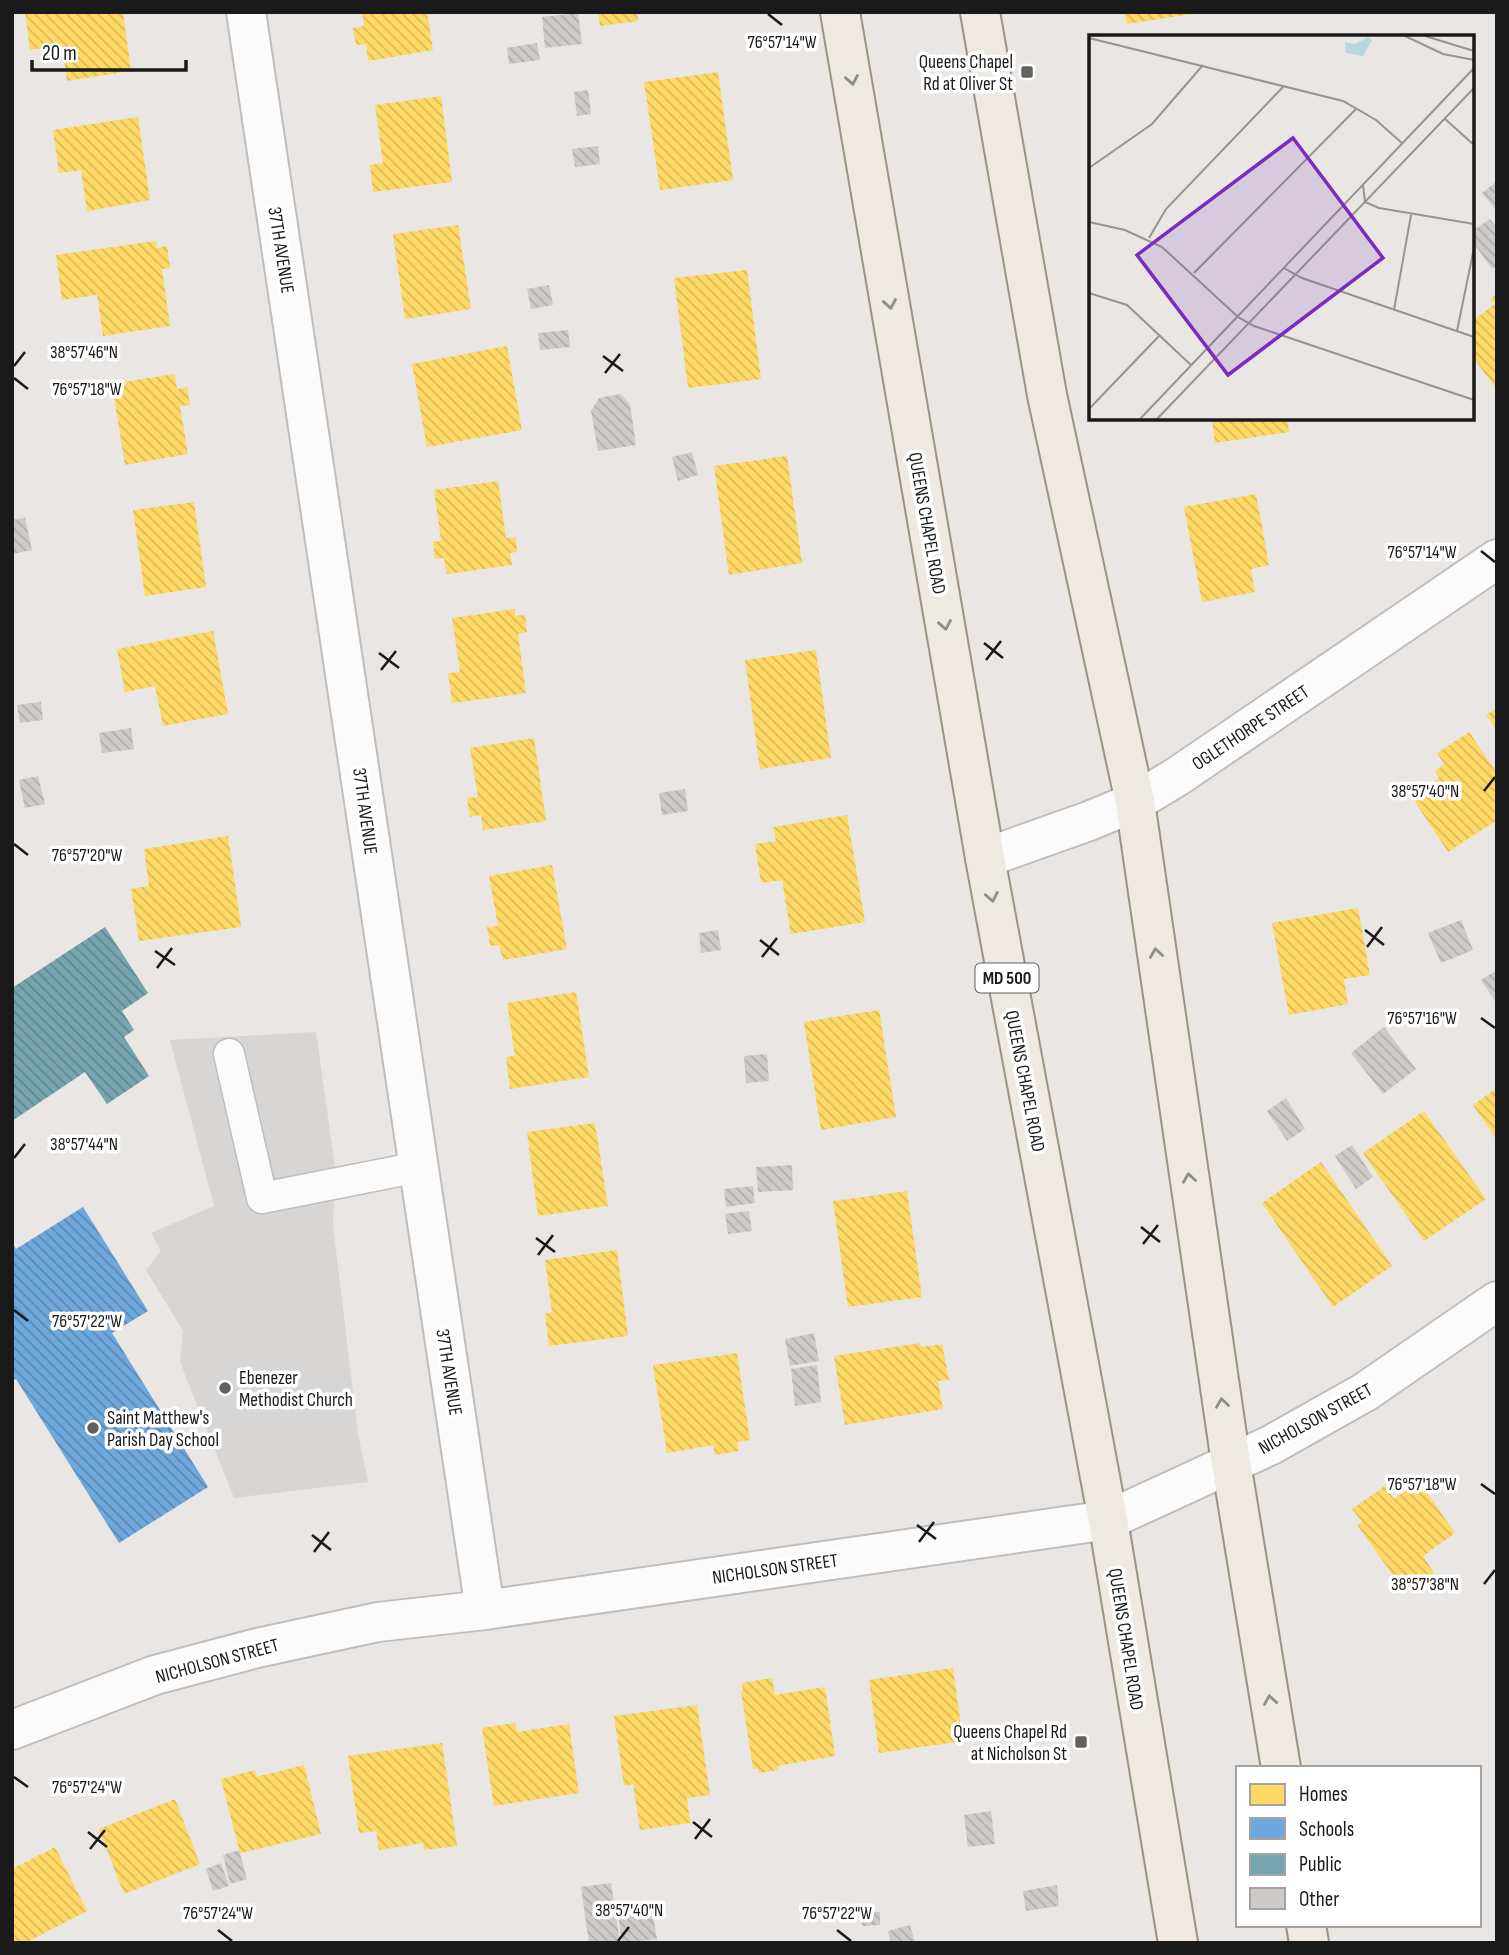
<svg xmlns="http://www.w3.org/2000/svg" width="1509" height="1955" font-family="'Sofia Sans Condensed',sans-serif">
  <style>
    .religious { fill: #d7d6d4 }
    .homes { fill: url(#homes-back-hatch) }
    .schools { fill: url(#schools-back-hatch) }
    .public { fill: url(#public-back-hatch) }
    .building { fill: url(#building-back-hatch) }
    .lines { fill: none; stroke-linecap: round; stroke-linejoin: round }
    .service-casing { stroke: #c0bebd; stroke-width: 33 }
    .minor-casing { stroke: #c0bebd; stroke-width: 42 }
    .tertiary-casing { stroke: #c0bebd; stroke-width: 42 }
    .primary-casing { stroke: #9d9182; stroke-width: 42 }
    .service { stroke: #fcfbfb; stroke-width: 30 }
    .minor { stroke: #fcfbfb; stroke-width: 38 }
    .tertiary { stroke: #fcfbfb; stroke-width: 38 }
    .primary { stroke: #eee9e3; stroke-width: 38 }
    .oneway { stroke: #8f8c89 }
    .ticks { fill: none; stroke: #1a1a1a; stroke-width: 2.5 }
    .poi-dot { fill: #626160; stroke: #fff; stroke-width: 2.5 }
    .labels { text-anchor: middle; stroke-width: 7; stroke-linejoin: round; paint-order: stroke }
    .shield { fill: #fff; stroke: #5f5f5f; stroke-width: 2 }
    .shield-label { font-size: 18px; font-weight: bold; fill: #1a1a1a }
    .poi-label { font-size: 19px; fill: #1a1a1a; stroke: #fff; text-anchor: end }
    .street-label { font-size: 19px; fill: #1a1a1a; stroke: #fff }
    .inset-road { fill: none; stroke: #969493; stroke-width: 2 }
    .view { fill: #7b2cbf; fill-opacity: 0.15; stroke: #7b2cbf; stroke-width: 3.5 }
    .inset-edge { fill: none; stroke: #1a1a1a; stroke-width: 3.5 }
    .ticks-label { font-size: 18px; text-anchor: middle; fill: #1a1a1a; stroke: #fff; stroke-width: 7; stroke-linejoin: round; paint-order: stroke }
  </style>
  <defs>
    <pattern id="homes-back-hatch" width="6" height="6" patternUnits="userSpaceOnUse" patternTransform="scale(1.75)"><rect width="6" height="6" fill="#ffd966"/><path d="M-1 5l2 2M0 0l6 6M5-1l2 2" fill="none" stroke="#daba58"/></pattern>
    <pattern id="schools-back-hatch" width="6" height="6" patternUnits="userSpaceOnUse" patternTransform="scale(1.75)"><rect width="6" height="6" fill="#6fa8dc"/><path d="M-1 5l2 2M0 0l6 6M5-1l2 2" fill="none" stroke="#5a88b2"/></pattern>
    <pattern id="public-back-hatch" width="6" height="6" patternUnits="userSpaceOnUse" patternTransform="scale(1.75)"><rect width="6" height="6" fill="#76a5af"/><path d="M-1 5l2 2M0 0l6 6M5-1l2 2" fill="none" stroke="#60868e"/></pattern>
    <pattern id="building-back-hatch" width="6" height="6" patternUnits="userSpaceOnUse" patternTransform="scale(1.75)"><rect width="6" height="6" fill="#cecac8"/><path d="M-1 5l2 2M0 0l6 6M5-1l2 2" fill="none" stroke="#b0adab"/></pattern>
  </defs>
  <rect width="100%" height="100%" fill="#e9e6e3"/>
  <path class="religious" d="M316,1032L335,1167L333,1225L358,1434L368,1482L234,1498L180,1362L183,1331L146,1270L161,1251L151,1233L214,1206L170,1040Z"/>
  <path class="homes" d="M25,12H123L131,71L67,81L62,45L30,50Z
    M362,12H427L433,50L368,61L366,44L356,45L353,28L364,26Z
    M598,12H637L638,21L600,26Z
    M1124,12H1191V14L1127,24Z
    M718,72L733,180L660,190L644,82Z
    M441,96L452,182L373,192L370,165L383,163L375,105Z
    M138,117L150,200L87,211L81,170L59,173L53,130Z
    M458,225L471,309L405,319L393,234Z
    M156,241L157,248L167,246L170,268L162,269L170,326L103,336L97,295L62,300L56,255Z
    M747,270L761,379L688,388L674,278Z
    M1497,294V390L1472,356V321L1495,304L1490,299Z
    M507,346L522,430L427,447L412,364Z
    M174,374L177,389L187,387L190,405L180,406L188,454L125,465L112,384Z
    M1212,418H1287L1289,432L1215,443Z
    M787,456L802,563L729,575L714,466Z
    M498,481L506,538L516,537L517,552L510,553L512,565L447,574L444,558L435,559L433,542L441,541L434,490Z
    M1256,494L1269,565L1251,569L1255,592L1202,602L1184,507Z
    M194,502L206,587L145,596L133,510Z
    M515,609V616L525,615L527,632L518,634L526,693L452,703L448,673L460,672L452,618Z
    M213,631L228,714L163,726L155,686L125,692L117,649Z
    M816,650L831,758L760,769L745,660Z
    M1497,708V730L1486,715Z
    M1469,732L1497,773V820L1448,852L1411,796L1439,778L1435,771L1444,764L1437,753Z
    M534,738L546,821L483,830L481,815L470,817L467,798L478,797L470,748Z
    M847,815L865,922L791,934L782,880L761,883L755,844L776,841L773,827Z
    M228,836L241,927L139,941L131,889L149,886L144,849Z
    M552,865L567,949L503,960L499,945L490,946L487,927L498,926L489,876Z
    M1358,908L1370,975L1344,979L1348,1004L1289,1015L1272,923Z
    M576,992L589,1077L510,1089L506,1057L515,1056L507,1003Z
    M879,1010L896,1117L821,1130L804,1022Z
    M1497,1088V1140L1473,1105Z
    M1424,1111L1486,1199L1424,1241L1363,1153Z
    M595,1123L608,1206L538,1216L527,1132Z
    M1321,1162L1392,1266L1333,1307L1262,1203Z
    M907,1191L922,1297L848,1307L833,1201Z
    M617,1250L628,1336L549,1346L545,1314L552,1312L545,1260Z
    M920,1343L922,1347L942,1344L949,1380L938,1381L943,1409L845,1425L834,1356Z
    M737,1353L750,1440L737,1442L739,1451L715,1455L713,1445L667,1453L653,1365Z
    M1419,1481L1455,1533L1423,1556L1434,1573L1406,1593L1357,1525L1362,1522L1352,1509L1385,1486L1394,1499Z
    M953,1668L963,1741L879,1753L869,1680Z
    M772,1678L775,1695L825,1687L835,1756L777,1766L778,1770L759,1773L758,1769H753L741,1691H743L742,1683Z
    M697,1705L710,1795L687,1798L690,1823L640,1830L633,1784L624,1786L614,1716Z
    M515,1723L517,1732L569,1724L579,1793L494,1806L482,1728Z
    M442,1743L457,1846L424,1850L423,1843L379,1850L376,1831L359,1833L348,1756Z
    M304,1765L321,1834L240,1853L221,1779L255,1770L256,1777Z
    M175,1799L200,1864L124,1894L99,1829Z
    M55,1847L87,1911L25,1943H12V1869Z"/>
  <path class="schools" d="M83,1207L148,1311L112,1333L208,1487L119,1543L16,1379L12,1381V1246L14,1245L16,1249Z"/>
  <path class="public" d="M105,927L148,993L122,1011L134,1030L124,1037L149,1076L107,1104L85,1072L12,1121V988Z"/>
  <path class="building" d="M578,13L582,44L545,48L542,17Z
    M537,43L540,60L509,64L507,48Z
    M588,90L591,114L577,116L574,92Z
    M598,146L600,164L575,167L572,149Z
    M1497,181V207L1495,209L1482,193Z
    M1490,219L1497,228V266L1492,269L1472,241V231Z
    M549,285L553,305L531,309L527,289Z
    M568,330L570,347L540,350L538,333Z
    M620,394L630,404L636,445L598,451L591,411L599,398Z
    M692,452L698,475L678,481L672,457Z
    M25,518L32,550L12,554V520Z
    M41,702L43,720L20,723L17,705Z
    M131,728L134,749L102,753L99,733Z
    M38,776L45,804L25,808L19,780Z
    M685,789L688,811L662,815L659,793Z
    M1461,920L1473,950L1441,963L1428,933Z
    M718,930L721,950L701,953L699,933Z
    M1497,970V1004L1481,980Z
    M1384,1027L1416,1069L1383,1094L1351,1053Z
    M767,1054L769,1081L746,1083L744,1056Z
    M1286,1098L1305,1129L1287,1141L1267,1111Z
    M1352,1145L1373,1177L1356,1189L1335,1156Z
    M792,1165L793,1190L758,1192L756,1167Z
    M753,1186L755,1203L726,1207L724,1189Z
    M749,1211L752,1231L728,1234L725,1214Z
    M814,1333L819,1361L790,1366L785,1339Z
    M817,1365L821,1402L795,1406L791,1369Z
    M991,1811L995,1844L968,1847L964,1815Z
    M239,1850L247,1879L230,1884L223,1855Z
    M221,1863L229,1886L213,1891L206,1869Z
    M611,1883L620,1942L589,1943L581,1887Z
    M1057,1885L1059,1906L1026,1911L1023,1891Z
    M652,1910L657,1939L622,1943L618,1915Z
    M861,1912H880V1925L862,1926Z
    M910,1925L915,1943H891L888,1931Z"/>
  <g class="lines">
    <g class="service-casing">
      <path id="service" d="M229,1054L262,1198L419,1167"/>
    </g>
    <g class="minor-casing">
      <path id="minor" d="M246,12L485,1610
        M985,858L1089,821L1135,802L1178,776L1497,559"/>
    </g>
    <g class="tertiary-casing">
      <path id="tertiary" d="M12,1730L155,1675L257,1648L378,1622L485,1610L1108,1520L1271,1445L1365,1392L1497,1301"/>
    </g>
    <g class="primary-casing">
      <path id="primary" d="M840,12L985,858L1108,1520L1178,1943
        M980,12L1047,395L1135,802L1231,1463L1281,1768
        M1306,1925L1309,1943"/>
    </g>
    <use href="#service" class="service"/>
    <use href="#minor" class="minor"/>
    <use href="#tertiary" class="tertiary"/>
    <use href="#primary" class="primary"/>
  </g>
  <defs><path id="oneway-chevron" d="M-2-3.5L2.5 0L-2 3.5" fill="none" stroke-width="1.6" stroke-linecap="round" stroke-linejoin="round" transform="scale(1.75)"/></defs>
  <g class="oneway">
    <use href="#oneway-chevron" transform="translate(852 80) rotate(80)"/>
    <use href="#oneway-chevron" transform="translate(890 304) rotate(80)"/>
    <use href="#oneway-chevron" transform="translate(945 625) rotate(80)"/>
    <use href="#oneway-chevron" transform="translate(992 897) rotate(79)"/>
    <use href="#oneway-chevron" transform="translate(1156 953) rotate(-98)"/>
    <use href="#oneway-chevron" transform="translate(1189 1178) rotate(-98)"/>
    <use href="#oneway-chevron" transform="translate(1222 1403) rotate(-98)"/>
    <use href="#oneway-chevron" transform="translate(1270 1700) rotate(-99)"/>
  </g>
  <path class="ticks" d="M768,14L782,25M603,356L623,371M14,366L25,352M605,373L620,354M14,378L28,389M1481,551L1495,562M984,643L1003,658M379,653L399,668M986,660L1001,641M381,670L396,651M1484,791L1495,777M14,844L28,855M1365,930L1384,945M760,940L779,955M1367,947L1382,927M155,951L175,965M762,957L777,938M157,968L172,948M1481,1018L1495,1028M14,1158L25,1144M1141,1227L1160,1242M536,1238L555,1252M1143,1244L1158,1225M538,1255L553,1235M14,1310L28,1321M1481,1484L1495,1494M917,1525L936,1539M312,1535L331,1550M919,1542L934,1522M314,1552L329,1532M1484,1584L1495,1570M14,1777L28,1787M693,1822L712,1837M88,1832L107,1847M695,1839L710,1819M90,1849L105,1830M218,1930L232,1941M837,1930L851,1941M618,1941L629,1927"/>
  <g class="poi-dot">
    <rect x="1020" y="65" width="14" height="14" rx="3.5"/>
    <circle cx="225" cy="1388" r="7"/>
    <circle cx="93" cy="1428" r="7"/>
    <rect x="1074" y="1735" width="14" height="14" rx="3.5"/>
  </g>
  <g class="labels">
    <rect class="shield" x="975.5" y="963.5" width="63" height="29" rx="5"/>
    <g class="shield-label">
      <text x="1007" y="984">MD 500</text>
    </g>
    <g class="poi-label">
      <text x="1013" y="68">Queens Chapel<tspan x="1013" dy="22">Rd at Oliver St</tspan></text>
      <text x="239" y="1384" text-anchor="start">Ebenezer<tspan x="239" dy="22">Methodist Church</tspan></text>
      <text x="107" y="1424" text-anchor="start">Saint Matthew's<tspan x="107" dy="22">Parish Day School</tspan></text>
      <text x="1067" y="1738">Queens Chapel Rd<tspan x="1067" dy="22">at Nicholson St</tspan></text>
    </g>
    <g class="street-label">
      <text transform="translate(282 250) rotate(81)" y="7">37TH AVENUE</text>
      <text transform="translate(928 523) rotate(80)" y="7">QUEENS CHAPEL ROAD</text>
      <text transform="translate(1250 727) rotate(-34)" y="7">OGLETHORPE STREET</text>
      <text transform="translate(366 811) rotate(82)" y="7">37TH AVENUE</text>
      <text transform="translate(1026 1081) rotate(79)" y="7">QUEENS CHAPEL ROAD</text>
      <text transform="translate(450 1372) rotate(81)" y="7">37TH AVENUE</text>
      <text transform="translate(1315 1418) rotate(-29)" y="7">NICHOLSON STREET</text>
      <text transform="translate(775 1568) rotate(-8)" y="7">NICHOLSON STREET</text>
      <text transform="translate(1127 1639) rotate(81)" y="7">QUEENS CHAPEL ROAD</text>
      <text transform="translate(217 1660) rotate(-15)" y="7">NICHOLSON STREET</text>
    </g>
  </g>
  <g transform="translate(1089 35)">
    <rect width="385" height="385" fill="#e9e6e3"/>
    <path d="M279,2L283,5L274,21L257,18L256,7L266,9Z" fill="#b8d7db"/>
    <path class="inset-road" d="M316,1L354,19L385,25M336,1L385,16M0,3L254,66L287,85L313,108M355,83L385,110M0,133L63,89L114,30M274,150L276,167L290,173L385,189M0,187L36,195L73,212L149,282L165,291L385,365M60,203L77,174L194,52M195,233L213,243L385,302M105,238L268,73M0,258L38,270L103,331M305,275L322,180M368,296L385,213M0,374L70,301M51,384L385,33M68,384L385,53"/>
    <path class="view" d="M204,103L294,223L139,340L48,220Z"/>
    <rect width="385" height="385" class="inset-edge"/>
  </g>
  <g class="ticks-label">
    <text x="782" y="48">76°57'14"W</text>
    <text x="84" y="358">38°57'46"N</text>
    <text x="87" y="395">76°57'18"W</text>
    <text x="1422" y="558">76°57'14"W</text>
    <text x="1425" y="797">38°57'40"N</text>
    <text x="87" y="861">76°57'20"W</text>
    <text x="1422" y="1024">76°57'16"W</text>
    <text x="84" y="1150">38°57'44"N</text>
    <text x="87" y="1327">76°57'22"W</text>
    <text x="1422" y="1490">76°57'18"W</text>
    <text x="1425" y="1590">38°57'38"N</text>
    <text x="87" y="1793">76°57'24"W</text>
    <text x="629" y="1916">38°57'40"N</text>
    <text x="218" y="1919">76°57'24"W</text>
    <text x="837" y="1919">76°57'22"W</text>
  </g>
  <rect width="1509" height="1955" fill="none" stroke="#1a1a1a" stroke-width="28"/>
  <rect x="1236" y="1766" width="245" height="161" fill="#ffffff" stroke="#a3a3a3" stroke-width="2"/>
  <rect x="1250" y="1784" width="35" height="21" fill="#ffd966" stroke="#a3a3a3" stroke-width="2"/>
  <text x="1299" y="1801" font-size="21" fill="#1a1a1a">Homes</text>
  <rect x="1250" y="1818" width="35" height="21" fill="#6fa8dc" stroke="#a3a3a3" stroke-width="2"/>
  <text x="1299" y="1836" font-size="21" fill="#1a1a1a">Schools</text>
  <rect x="1250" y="1854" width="35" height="21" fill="#76a5af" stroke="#a3a3a3" stroke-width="2"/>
  <text x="1299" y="1871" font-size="21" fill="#1a1a1a">Public</text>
  <rect x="1250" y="1888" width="35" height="21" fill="#cecac8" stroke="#a3a3a3" stroke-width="2"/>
  <text x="1299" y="1906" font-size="21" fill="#1a1a1a">Other</text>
  <path d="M32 60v10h154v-10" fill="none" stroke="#1a1a1a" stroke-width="3.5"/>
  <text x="42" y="60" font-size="21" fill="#1a1a1a" stroke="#ffffff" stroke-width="5" paint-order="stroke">20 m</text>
</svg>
